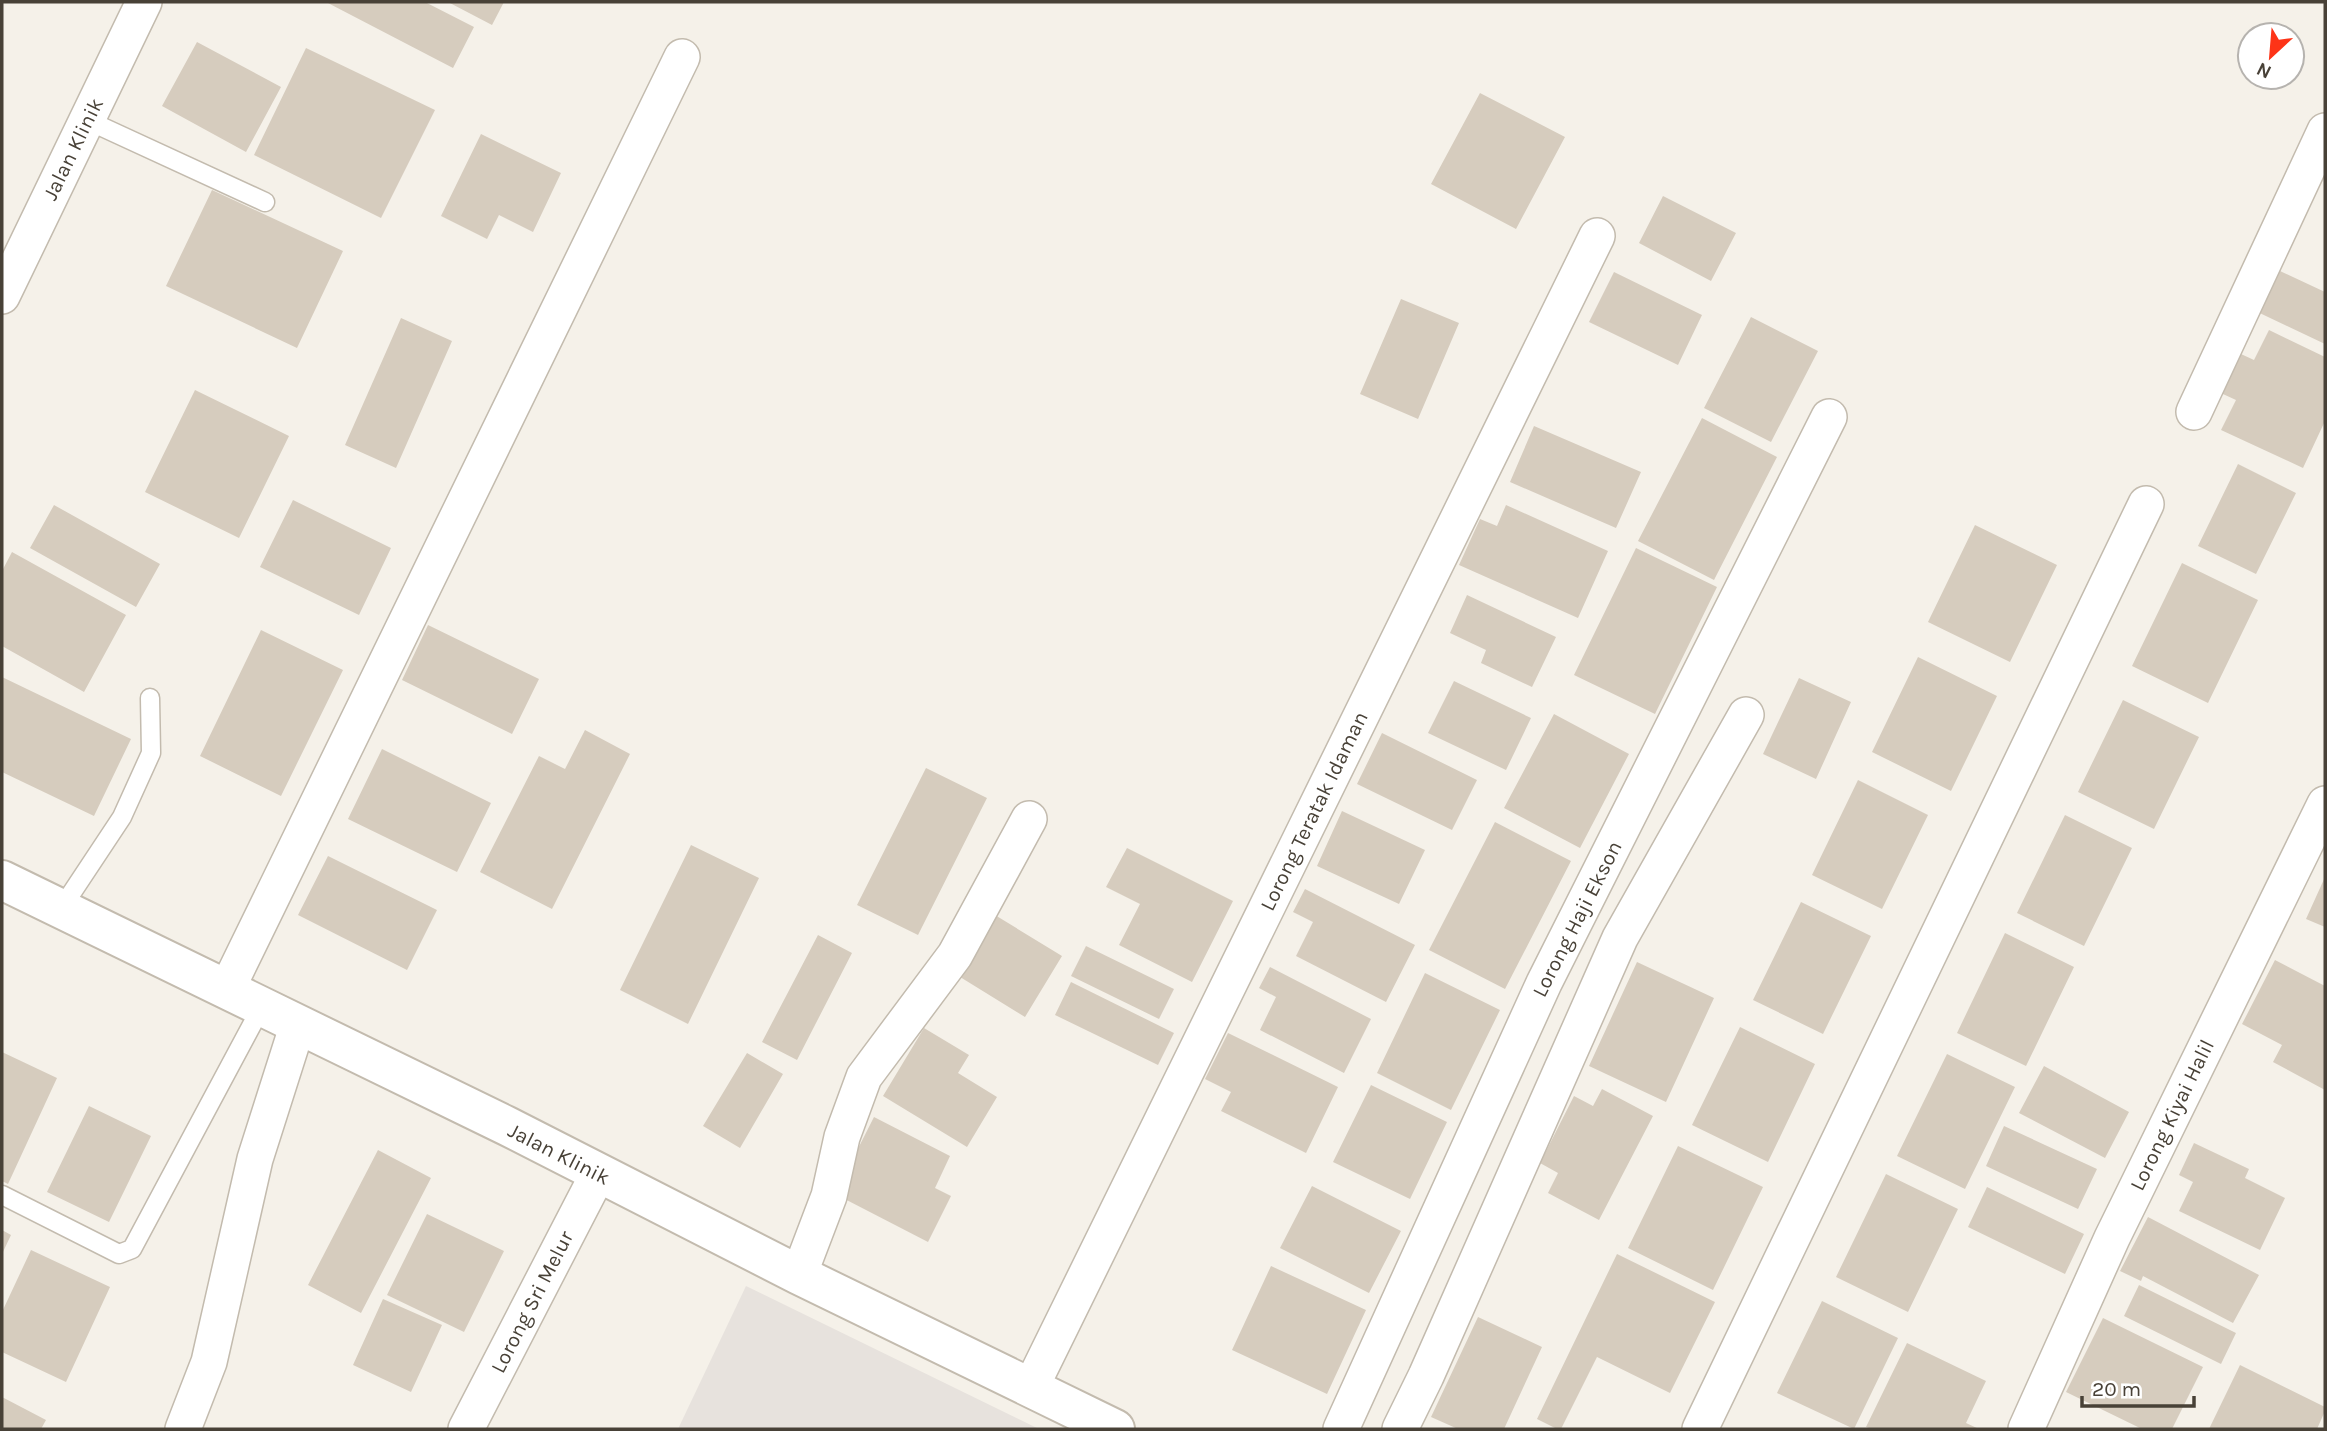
<svg xmlns="http://www.w3.org/2000/svg" width="2327" height="1431" font-family="Karla,sans-serif">
  <style>
    .industrial { fill: #e7e2dd }
    .building { fill: #d6ccbe }
    .lines { fill: none; stroke-linecap: round; stroke-linejoin: round }
    .service-casing { stroke: #c3bbae; stroke-width: 21 }
    .minor-casing { stroke: #c3bbae; stroke-width: 38 }
    .tertiary-casing { stroke: #c3bbae; stroke-width: 42 }
    .service { stroke: #fff; stroke-width: 18 }
    .minor { stroke: #fff; stroke-width: 35 }
    .tertiary { stroke: #fff; stroke-width: 38 }
    .labels { text-anchor: middle; stroke-width: 5; stroke-linejoin: round; paint-order: stroke }
    .street-label { font-size: 21px; fill: #484137; stroke: #fff }
  </style>
  <rect width="100%" height="100%" fill="#f5f1e9"/>
  <path class="industrial" d="M746,1286L1039,1429H678Z"/>
  <path class="building" d="M326,2H425L474,27L453,68Z
    M448,2H504L492,25Z
    M197,42L281,87L246,152L162,106Z
    M306,48L435,110L381,218L254,155Z
    M1480,93L1565,137L1516,229L1431,184Z
    M481,134L561,173L533,232L499,215L487,239L441,216Z
    M212,190L343,251L297,348L166,286Z
    M1663,196L1736,233L1711,281L1639,243Z
    M2267,265L2325,292V344L2247,307Z
    M1614,272L1702,315L1678,365L1589,322Z
    M1401,299L1459,323L1418,419L1360,394Z
    M1751,317L1818,351L1771,442L1704,408Z
    M401,318L452,341L396,468L345,445Z
    M2269,330L2325,357V421L2303,468L2221,430L2236,400L2212,389L2230,349L2254,360Z
    M195,390L289,436L239,538L145,492Z
    M1702,418L1777,457L1714,580L1638,541Z
    M1534,426L1641,472L1616,528L1510,482Z
    M2238,464L2296,493L2256,574L2198,546Z
    M293,500L391,548L359,615L260,567Z
    M54,505L160,564L136,607L30,548Z
    M1506,505L1608,551L1578,618L1459,565L1480,519L1497,526Z
    M1975,525L2057,565L2010,662L1928,622Z
    M1636,548L1717,587L1655,714L1574,675Z
    M12,552L126,615L84,692L2,646V571Z
    M2182,563L2258,600L2208,703L2132,666Z
    M1467,595L1556,637L1532,687L1481,663L1486,650L1450,633Z
    M428,625L539,679L512,734L402,680Z
    M261,630L343,670L281,796L200,756Z
    M1918,657L1997,696L1951,791L1872,752Z
    M2,677L131,739L94,816L2,772Z
    M1799,678L1851,702L1816,779L1763,754Z
    M1454,681L1531,718L1506,770L1428,733Z
    M2123,700L2199,737L2154,829L2078,792Z
    M1554,714L1629,754L1580,848L1504,808Z
    M585,730L630,754L552,909L480,872L539,756L565,769Z
    M1382,733L1477,780L1452,830L1357,784Z
    M382,749L491,803L457,872L348,819Z
    M926,768L987,798L918,935L857,905Z
    M1858,780L1928,815L1882,909L1812,875Z
    M1342,811L1425,850L1399,904L1317,866Z
    M2065,815L2132,848L2084,946L2017,913Z
    M1495,822L1571,861L1505,989L1429,950Z
    M691,845L759,878L688,1024L620,990Z
    M1127,848L1233,901L1192,982L1119,945L1140,904L1106,887Z
    M328,856L437,910L407,970L298,915Z
    M2325,877V927L2306,919Z
    M1305,889L1415,945L1386,1002L1296,956L1313,922L1293,912Z
    M1801,902L1871,936L1823,1034L1753,1000Z
    M990,912L1062,956L1025,1017L952,972Z
    M2005,933L2074,967L2026,1066L1957,1033Z
    M818,935L852,953L797,1060L762,1042Z
    M1086,946L1174,989L1159,1019L1071,976Z
    M2275,960L2325,986V1090L2273,1062L2282,1045L2242,1024Z
    M1637,962L1714,998L1666,1102L1589,1066Z
    M1270,967L1371,1019L1344,1073L1260,1030L1276,997L1259,988Z
    M1425,973L1500,1010L1451,1110L1377,1073Z
    M1071,982L1174,1033L1158,1065L1055,1015Z
    M1740,1027L1815,1064L1768,1162L1692,1125Z
    M924,1028L969,1055L958,1073L997,1097L967,1147L883,1096Z
    M1228,1033L1338,1087L1306,1153L1221,1111L1231,1092L1205,1079Z
    M2,1052L57,1078L8,1184L2,1181Z
    M747,1053L783,1074L740,1148L703,1126Z
    M1947,1054L2015,1087L1965,1189L1897,1156Z
    M2044,1066L2129,1112L2105,1158L2019,1113Z
    M1371,1085L1447,1122L1410,1199L1333,1162Z
    M1602,1089L1653,1116L1599,1220L1548,1193L1558,1173L1540,1163L1574,1096L1593,1106Z
    M89,1106L151,1136L109,1222L47,1192Z
    M874,1117L950,1156L935,1188L951,1196L928,1242L835,1194Z
    M2004,1126L2097,1169L2078,1209L1986,1166Z
    M2194,1143L2249,1169L2245,1178L2285,1198L2260,1250L2179,1211L2193,1182L2179,1175Z
    M1678,1146L1763,1187L1713,1290L1628,1248Z
    M378,1150L431,1178L361,1313L308,1285Z
    M1886,1174L1958,1209L1908,1312L1836,1277Z
    M1312,1186L1401,1231L1369,1293L1280,1248Z
    M1987,1187L2084,1234L2065,1274L1968,1227Z
    M427,1214L504,1251L464,1332L387,1295Z
    M2148,1217L2259,1275L2233,1323L2143,1276L2141,1281L2120,1271Z
    M2,1230L11,1235L2,1254Z
    M31,1250L110,1287L66,1382L2,1352V1312Z
    M1617,1254L1715,1302L1670,1393L1597,1357L1561,1429H1557L1537,1419Z
    M1271,1266L1366,1310L1327,1394L1232,1350Z
    M2139,1285L2236,1333L2221,1364L2124,1316Z
    M383,1299L442,1325L411,1392L353,1365Z
    M1822,1301L1898,1338L1854,1429L1777,1393Z
    M1478,1317L1542,1347L1504,1429H1458L1431,1417Z
    M2103,1318L2203,1367L2172,1429H2142L2066,1392Z
    M1907,1343L1986,1381L1966,1423L1979,1429H1872L1866,1427Z
    M2240,1365L2325,1407V1411L2317,1429H2209Z
    M2,1397L46,1420L41,1429H2Z"/>
  <g class="lines">
    <g class="service-casing">
      <path id="service" d="M87,120L265,202
        M61,909L122,817L151,753L150,698
        M2,1195L119,1254L132,1249L262,1006"/>
    </g>
    <g class="minor-casing">
      <path id="minor" d="M2,296L144,2
        M2194,412L2325,131
        M227,989L682,57
        M799,1275L829,1196L842,1137L864,1077L955,955L1029,819
        M1031,1387L1597,236
        M183,1429L209,1362L255,1159L298,1024
        M466,1429L598,1174
        M1341,1429L1544,983L1829,417
        M1400,1429L1426,1376L1620,938L1746,715
        M1700,1429L2146,504
        M2026,1429L2112,1238L2325,804"/>
    </g>
    <g class="tertiary-casing">
      <path id="tertiary" d="M2,880L507,1126L799,1275L1115,1429"/>
    </g>
    <use href="#service" class="service"/>
    <use href="#minor" class="minor"/>
    <use href="#tertiary" class="tertiary"/>
  </g>
  <g class="labels">
    <g class="street-label">
      <text transform="translate(73 149) rotate(-64)" y="7">Jalan Klinik</text>
      <text transform="translate(1314 811) rotate(-64)" y="7">Lorong Teratak Idaman</text>
      <text transform="translate(1577 919) rotate(-63)" y="7">Lorong Haji Ekson</text>
      <text transform="translate(2172 1115) rotate(-64)" y="7">Lorong Kiyai Halil</text>
      <text transform="translate(559 1154) rotate(27)" y="7">Jalan Klinik</text>
      <text transform="translate(532 1302) rotate(-63)" y="7">Lorong Sri Melur</text>
    </g>
  </g>
  <rect width="2327" height="1431" fill="none" stroke="#484137" stroke-width="7"/>
  <g transform="translate(2271 56) rotate(206)"><circle r="33" fill="#ffffff" stroke="#b6b3af" stroke-width="2"/>
  <path d="M0-5L12 26L0 18L-12 26Z" fill="#fd3417"/>
  <text y="-10" font-size="19" font-weight="bold" text-anchor="middle" fill="#484137">N</text>
  </g>
  <path d="M2082 1396v10h112v-10" fill="none" stroke="#484137" stroke-width="3.5"/>
  <text x="2092" y="1396" font-size="21" fill="#484137" stroke="#ffffff" stroke-width="5" paint-order="stroke">20 m</text>
</svg>
